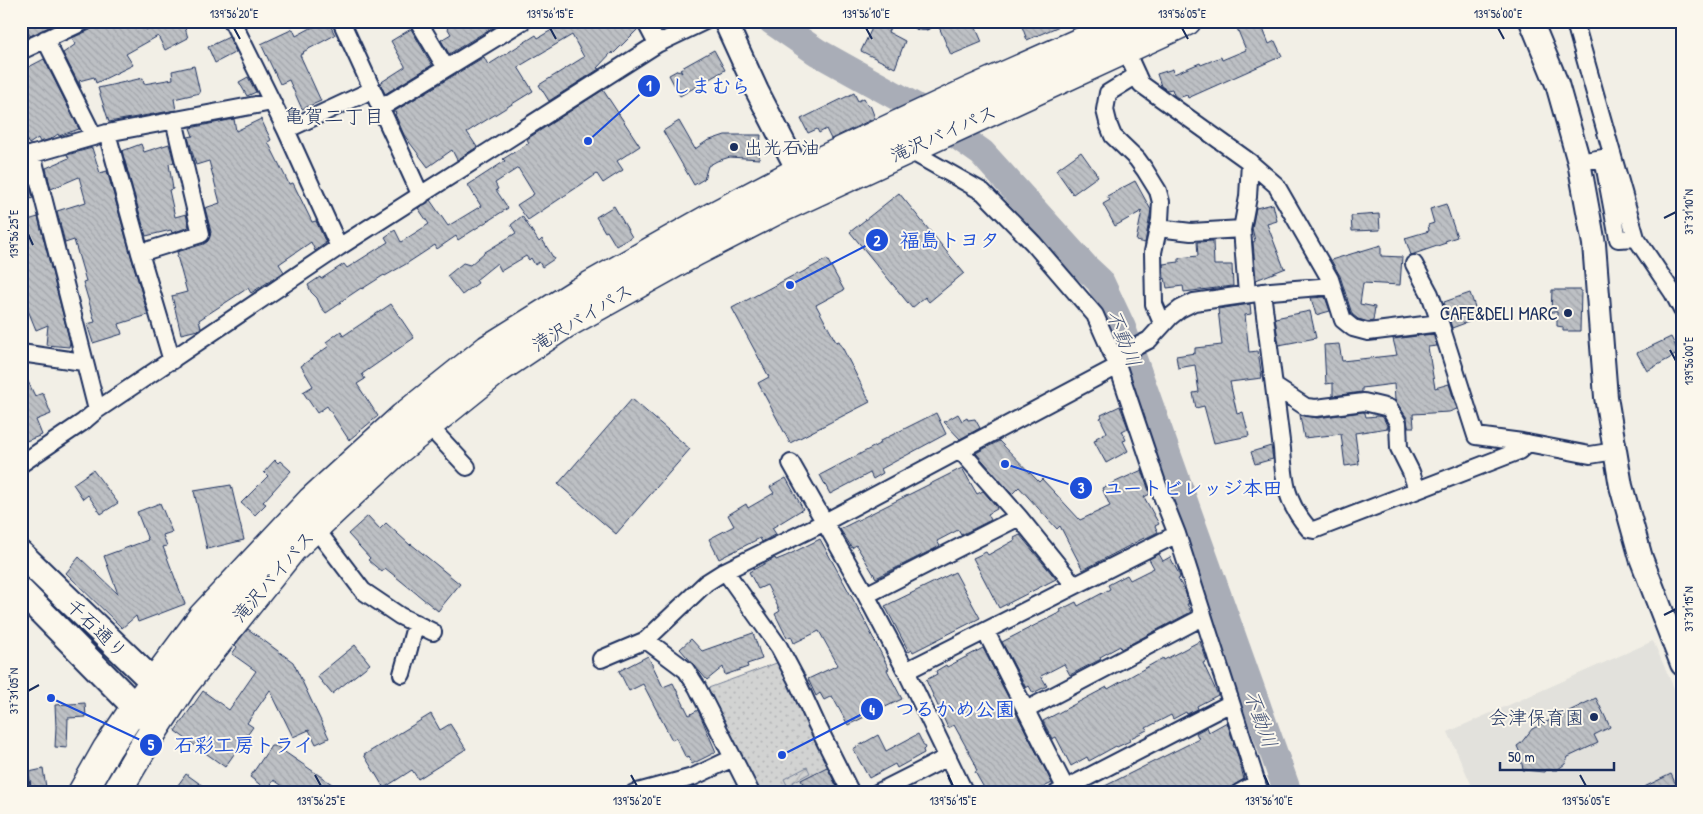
<svg xmlns="http://www.w3.org/2000/svg" width="1703" height="814" font-family="'Patrick Hand','Klee One',sans-serif">
  <style>
    .built { fill: #e2e1dc }
    .grass { fill: url(#grass-dots); stroke: #768198 }
    .garden { fill: url(#garden-furrows); stroke: #768198 }
    .lines { fill: none; stroke-linecap: round; stroke-linejoin: round }
    .river { stroke: #a9adb7; stroke-width: 28 }
    .building { fill: url(#building-back-hatch); stroke: #1b2f5e }
    .street-casing { stroke: #1b2f5e; stroke-width: 20 }
    .secondary-casing { stroke: #1b2f5e; stroke-width: 26 }
    .primary-casing { stroke: #1b2f5e; stroke-width: 29 }
    .highway-casing { stroke: #1b2f5e; stroke-width: 31 }
    .street { stroke: #fbf7ec; stroke-width: 16 }
    .secondary { stroke: #fbf7ec; stroke-width: 22 }
    .primary { stroke: #fbf7ec; stroke-width: 25 }
    .highway { stroke: #fbf7ec; stroke-width: 28 }
    .ticks { fill: none; stroke: #1b2f5e; stroke-width: 2 }
    .poi-dot { fill: #1b2f5e; stroke: #fbf7ec; stroke-width: 2 }
    .labels { text-anchor: middle; stroke-width: 4; stroke-linejoin: round; paint-order: stroke }
    .street-label { font-size: 19px; fill: #1b2f5e; stroke: #fbf7ec }
    .poi-label { font-size: 19px; fill: #1b2f5e; stroke: #fbf7ec; text-anchor: end }
    .neighbourhood-label { font-size: 20px; fill: #1b2f5e; stroke: #fbf7ec }
    .water-label { font-size: 20px; font-style: italic; fill: #465579; stroke: #fbf7ec }
    .leader { fill: none; stroke: #1d4ed8; stroke-width: 2 }
    .callout-dot { fill: #1d4ed8; stroke: #fbf7ec; stroke-width: 2 }
    .mark-label { font-size: 15px; text-anchor: middle; font-weight: bold; fill: #fff }
    .callout-label { font-size: 20px; text-anchor: middle; font-weight: bold; fill: #1d4ed8; stroke: #fbf7ec; stroke-width: 4; stroke-linejoin: round; paint-order: stroke }
    .neatline { fill: none; stroke: #1b2f5e; stroke-width: 2 }
    .ticks-label { font-size: 12px; text-anchor: middle; fill: #1b2f5e }
  </style>
  <defs>
    <pattern id="grass-dots" width="8" height="8" patternUnits="userSpaceOnUse" patternTransform="scale(1.25)"><rect width="8" height="8" fill="#d2d3d2"/><path d="M2 2h.1M6 6h.1" fill="none" stroke="#b4b5b7" stroke-width="1.8" stroke-linecap="round"/></pattern>
    <pattern id="garden-furrows" width="10" height="10" patternUnits="userSpaceOnUse" patternTransform="scale(1.25)"><rect width="10" height="10" fill="#d2d3d2"/><path d="M-1 1l2-2M0 10L10 0M9 11l2-2" fill="none" stroke="#b4b5b7"/></pattern>
    <pattern id="building-back-hatch" width="6" height="6" patternUnits="userSpaceOnUse" patternTransform="scale(1.25)"><rect width="6" height="6" fill="#bdc0c4"/><path d="M-1 5l2 2M0 0l6 6M5-1l2 2" fill="none" stroke="#a2a5ab"/></pattern>
  </defs>
  <rect width="100%" height="100%" fill="#f2efe6"/>
  <filter id="ink" filterUnits="userSpaceOnUse"><feTurbulence type="fractalNoise" baseFrequency=".02" numOctaves="2"/><feDisplacementMap in="SourceGraphic" scale="10" xChannelSelector="R" yChannelSelector="G"/><feConvolveMatrix kernelMatrix="1 2 1 2 8 2 1 2 1" color-interpolation-filters="sRGB"/></filter>
  <g filter="url(#ink)">
    <path class="built" d="M1653,641L1682,706V793H1475L1448,732Z"/>
    <path class="grass" d="M782,661L847,793H754L703,690Z"/>
    <path class="garden" d="M807,767L810,773L793,782L798,793H791L790,790L793,788L791,786L788,787L784,779Z"/>
    <g class="lines">
      <path class="river" d="M772,21L817,52L923,111L982,153L1085,267L1100,281L1122,328L1288,793"/>
    </g>
    <path class="building" d="M23,21H61L30,36Z
      M95,21H142L146,30L163,21H183L188,38L165,50L158,36L126,54L133,65L96,83L94,77L79,81L81,88L63,53L76,44L72,38L90,30L93,26Z
      M324,21H328L335,35L303,52L304,53L300,55L321,101L302,109L289,80L280,84L261,44L293,29L296,36Z
      M443,21H503L449,54L441,40L451,34Z
      M567,21H630L638,29L613,54L612,52L597,68L599,69L549,101L539,85L584,57L572,35L518,67L533,91L467,132L477,147L457,160L452,150L428,167L404,135L395,114H396L395,111L484,57L488,65L536,35L538,38Z
      M879,21H893L888,32L905,41L895,68L861,51L873,26Z
      M953,21H973L982,42L951,55L939,27Z
      M1020,21H1071L1027,40Z
      M1234,21H1260L1269,44L1275,41L1282,56L1188,98L1187,95L1178,98L1174,95L1172,89L1167,90L1161,86L1157,74L1173,69L1174,74L1200,63L1201,65L1221,57L1222,60L1246,50Z
      M411,29L432,65L385,94L380,83L405,67V66L391,41Z
      M229,37L236,52L215,63L208,47Z
      M714,50L725,70L680,96L669,75L678,70L682,73L680,69Z
      M44,59L79,129L59,136L58,134L51,139L40,142L38,138L29,144L21,131V71Z
      M194,66L200,93L174,99L176,110L109,122L98,88L143,78L144,84L173,79L172,71Z
      M248,77L256,92L247,96L239,82Z
      M603,90L640,146L617,161L623,170L603,183L597,174L528,220L517,205L534,194L518,168L495,183L498,189L496,190L508,208L458,240L456,236L437,249L435,245L406,264L385,276L384,275L362,289L361,288L340,302L341,303L326,313L321,307L317,298L311,292L308,285L320,277L321,279L344,264L347,268L388,242L385,237L395,230L401,242L429,224L418,208L430,200L448,226L481,206L468,185L505,161L503,159L529,143L527,139Z
      M854,93L858,101L864,98L868,106L870,105L875,118L831,139L826,129L819,133L817,129L808,133L801,119Z
      M234,119L236,131L261,119L271,140L268,142L289,184L293,183L312,222L316,221L326,243L315,251L311,242L279,264L284,272L251,293L248,288L199,320L201,328L198,330L181,334L172,296L187,292L177,256L178,255L177,252L204,244L208,241L211,232L205,208L220,203L209,161L196,165L188,137L193,136L190,128Z
      M679,121L695,149L707,141L725,135H761L759,159L730,157L717,161L708,166L704,179L694,185L663,131Z
      M141,144L144,152L169,144L174,162L169,164L173,189L169,190L175,217L186,214L189,227L172,233L171,230L146,236L122,151Z
      M92,148L100,173L107,171L148,315L119,324L122,334L93,343L87,324L95,322L83,282L86,281L74,240L65,243L57,211L86,202L79,177L51,189L46,168L69,158L67,155Z
      M1081,152L1098,176L1073,194L1056,170Z
      M28,177L33,198L21,203V179Z
      M1135,181L1151,210L1145,243L1136,241L1142,211L1115,226L1103,204L1110,200L1107,196Z
      M899,193L964,273L929,302L925,297L912,308L850,232Z
      M1273,204L1277,221L1267,224L1284,268H1286L1256,280L1253,242L1255,241L1252,228L1256,208Z
      M1446,204L1457,237L1445,241L1446,243L1411,255L1405,238L1429,231L1428,225L1434,223L1430,209Z
      M614,206L632,237L616,246L607,231L605,232L596,217Z
      M1379,214L1380,230L1352,231L1351,216Z
      M522,216L539,242L542,239L554,259L542,267L539,262L535,265L531,258L529,260L526,256L501,271L497,263L476,280L478,283L462,295L447,276L463,263L470,265L485,252L516,233L511,225Z
      M38,217L70,342L69,347L46,345L48,325L36,330L21,293V222Z
      M1213,241L1214,265H1232L1233,286L1184,292L1183,286L1167,288L1165,278L1164,279L1163,264L1179,262V258L1198,256L1197,242Z
      M1381,245V256L1402,257L1400,285L1363,283L1360,304L1375,307L1373,321L1369,322L1358,319L1352,314L1340,276L1331,260Z
      M827,259L844,290L816,305L836,342L839,341L870,402L790,443L758,383L769,377L732,308L798,273L799,274Z
      M1552,290H1581L1580,331H1563V327L1557,326V312H1551Z
      M1470,293L1479,318L1452,328L1444,302Z
      M1325,297L1330,311L1316,315L1311,298Z
      M391,304L414,338L362,374L365,379L357,384L378,416L349,440L327,406L317,413L303,392L313,386L301,366L329,346L326,342L341,331L343,336Z
      M1250,304L1251,314L1245,315L1249,352L1258,351L1262,378L1230,382L1237,414L1243,412L1249,436L1214,443L1204,406L1196,408L1193,393L1199,392L1195,365L1178,368L1176,356L1195,353V348L1222,345L1218,309Z
      M1310,311L1316,338L1279,345L1275,318Z
      M1433,334L1437,346L1428,347L1435,388L1449,384L1457,409L1449,412L1413,414L1414,427H1408L1407,418L1395,400L1394,384L1362,388V392L1333,396V383L1326,384L1324,345L1339,344L1342,361L1397,355L1393,339Z
      M1671,337L1679,353L1647,371L1637,353Z
      M21,367L35,396L43,393L51,414L36,420L42,435L21,443V429L26,427L21,415Z
      M632,399L690,449L616,534L558,484Z
      M1120,406L1128,428L1122,431L1126,440L1123,441L1128,451L1106,463L1094,441L1097,440L1096,438L1107,432L1100,418L1102,417L1101,415Z
      M1363,412L1365,413L1366,417L1378,416L1383,417L1388,428L1355,433L1359,464L1345,466L1341,434L1304,438L1300,415L1317,418Z
      M936,413L946,434L881,469L883,473L873,479L870,473L830,494L820,475L881,443L880,441Z
      M958,414L962,421L967,418L968,420L975,419L980,428L960,439L944,422Z
      M999,441L1039,482L1042,479L1080,520L1110,506L1102,488L1142,470L1150,494L1144,497L1159,524L1155,526L1158,532L1144,539V538L1083,570L1060,526L1057,529L1019,487L1012,494L976,453Z
      M1271,446L1273,459L1255,464L1251,452Z
      M275,460L278,463L280,461L291,471L263,502L266,504L255,515L241,503L268,476L264,472Z
      M962,468L977,494L983,491L996,506L997,509L988,514L991,520L961,535L958,530L937,541L940,546L876,578L856,545L852,548L840,529Z
      M93,470L118,503L101,514L88,495L83,499L73,484Z
      M786,478L803,509L772,528L776,534L762,542L760,538L719,559L709,539L734,526L728,515L746,504L748,508L774,493L770,487Z
      M231,485L244,540L207,549L194,491Z
      M160,503L172,532L163,535L167,546L163,547L185,604L138,622L136,616L122,628L66,573L79,557L118,594L104,556L148,540L137,512Z
      M368,516L380,529L386,523L410,545L411,544L460,584L438,611L385,568L382,572L368,560L370,558L348,534Z
      M1020,535L1056,579L999,608L973,558L986,552L988,555L1015,540L1014,538Z
      M820,539L860,612L889,669L887,670L902,699L848,725L832,696L824,700L820,693L816,696L808,679L838,665L819,631L794,643L791,636L787,638L775,614L780,611L767,585L758,589L749,572L775,558L776,560L786,556Z
      M1159,554L1163,561L1170,557L1179,574L1180,578L1178,579L1185,591L1189,604H1187L1191,612L1121,649L1120,646L1100,657L1101,659L1070,675L1064,664L1041,676L1047,686L1033,693L1029,686L1026,688L1002,642L1061,612L1060,610L1076,602L1078,606L1110,589L1108,585L1127,575L1130,580L1154,568L1149,559Z
      M955,572L980,618L913,652L912,650L909,652L885,606Z
      M248,629L293,662L329,738L316,744L309,730L293,737L270,690L247,723L253,727L225,767L175,731L203,691L229,710L256,671L232,654L237,647L235,645Z
      M753,633L762,659L747,664L748,667L725,675L723,667L707,680L680,649L691,639L702,651Z
      M1200,641L1207,661L1203,663L1218,695L1197,706L1198,709L1187,714L1186,712L1173,719L1171,715L1146,728L1147,730L1129,739L1130,741L1117,747L1116,746L1089,761L1087,757L1071,766L1056,737L1052,739L1043,721L1107,687L1108,689L1163,658L1164,660Z
      M355,645L370,664L332,694L317,676Z
      M983,648L1052,783L1032,793H987L975,772L977,771L974,764L975,763L954,725L948,728L926,680L937,674L936,671L946,665L947,667Z
      M648,656L663,687L673,683L689,715L698,710L716,752L692,764L689,757L686,758L676,738L672,740L643,684L629,691L619,671Z
      M1596,698L1610,727L1594,735L1598,743L1568,757L1565,764L1557,770H1545L1544,772L1523,770L1520,753L1517,746L1521,743L1532,729Z
      M85,703L86,717L68,718L67,748L55,747L56,727L55,705Z
      M431,714L440,730L450,724L466,749L418,779L412,770L384,788L364,755Z
      M1227,722L1234,744L1233,745L1237,753L1244,779L1231,787L1218,793H1091L1199,739L1196,733L1207,727L1209,732Z
      M918,734L925,748L923,750L924,753L897,768L895,764L869,778L853,749L878,735L886,751Z
      M271,746H276L345,793H292L274,780L267,790L250,777Z
      M827,767L840,793H808L801,780Z
      M43,769L47,793H32L29,772Z
      M186,774L213,793H189L178,785Z
      M1671,774L1680,793H1632Z"/>
    <g class="lines">
      <g class="street-casing">
        <path id="street" d="M232,21L286,130L339,247
          M341,21L421,196
          M418,21L446,68
          M645,21L657,44
          M921,21H924
          M1573,21L1577,30L1636,238
          M45,39L94,137
          M1128,42L1127,49L1130,60L1141,84L1247,160L1276,185L1330,279L1343,320L1353,328L1368,332L1440,323L1476,436L1522,442L1590,455L1615,451
          M21,51L85,21
          M1137,75L1108,93L1105,110L1109,126L1113,136L1137,159L1145,170L1158,191L1161,202L1160,220L1153,252L1154,304L1162,323
          M381,108L523,21
          M286,130L372,90
          M107,133L140,253L172,361
          M907,149L983,192L1033,243L1095,315L1114,358L1116,361L1158,486L1177,534L1260,793
          M32,154L97,410
          M23,157L107,133L272,102
          M1579,162L1603,158L1618,239L1636,238L1673,293L1682,310
          M1158,228L1191,232L1242,229
          M140,253L201,234L174,120
          M1414,264L1430,294L1440,323
          M1262,292L1282,449C1284,482 1286,503 1309,529L1314,530L1519,451L1528,443
          M1247,294L1242,229L1248,197L1250,162
          M21,353L83,362
          M1114,358L1149,340L1170,317L1180,309L1194,302L1271,291L1332,286
          M1274,386L1306,407L1316,408L1364,402L1389,408L1398,423L1399,448L1411,472L1417,490
          M428,425L467,467
          M960,450L1118,366
          M791,463L866,595L906,671L965,793
          M21,464L83,422L97,410L339,247L657,44L705,21
          M315,528L363,591L400,616L433,632
          M866,595L1019,517
          M986,632L1068,793
          M646,640L686,670L697,687L751,793
          M601,659L646,640L706,583L725,571
          M906,671L1177,534
          M402,674L416,623
          M1026,710L1203,617
          M21,786L22,793
          M634,793L693,777L733,758
          M851,793L817,725L796,679L779,647L725,571L825,522L960,450L1019,517L1074,585
          M877,793L948,757
          M1057,793L1231,703
          M1239,793L1257,783"/>
      </g>
      <g class="secondary-casing">
        <path id="secondary" d="M725,21L757,91L806,186
          M1531,21L1557,84L1579,162L1594,244L1606,397L1621,486L1641,558L1682,664"/>
      </g>
      <g class="primary-casing">
        <path id="primary" d="M21,554L169,697
          M21,591L148,720"/>
      </g>
      <g class="highway-casing">
        <path id="highway" d="M82,793L107,749L136,706L203,616L311,501L403,417L488,349L579,292L712,217L799,171L970,91L1128,21
          M116,793L145,744L182,687L292,549L399,449L497,370L564,325L695,252L773,212L1187,21"/>
      </g>
      <use href="#street" class="street"/>
      <use href="#secondary" class="secondary"/>
      <use href="#primary" class="primary"/>
      <use href="#highway" class="highway"/>
    </g>
  </g>
  <path class="ticks" d="M234,28L240,39M550,28L556,39M866,28L872,39M1182,28L1188,39M1498,28L1504,39M1664,218L1676,212M28,234L33,245M1670,350L1676,361M1664,615L1676,609M28,691L39,685M315,775L321,786M631,775L637,786M948,775L953,786M1264,775L1269,786M1580,775L1586,786"/>
  <g class="poi-dot">
    <circle cx="734" cy="147" r="5"/>
    <circle cx="1568" cy="313" r="5"/>
    <circle cx="1594" cy="717" r="5"/>
  </g>
  <g class="labels">
    <g class="street-label">
      <text transform="translate(943 133) rotate(-24)" y="7">滝沢バイパス</text>
      <text transform="translate(582 317) rotate(-31)" y="7">滝沢バイパス</text>
      <text transform="translate(273 576) rotate(-49)" y="7">滝沢バイパス</text>
      <text transform="translate(97 628) rotate(44)" y="7">千石通り</text>
    </g>
    <g class="poi-label">
      <text x="744" y="154" text-anchor="start">出光石油</text>
      <text x="1558" y="320">CAFE&amp;DELI MARC</text>
      <text x="1584" y="724">会津保育園</text>
    </g>
    <g class="neighbourhood-label">
      <text x="334" y="123">亀賀二丁目</text>
    </g>
    <g class="water-label">
      <text transform="translate(1124 338) rotate(68)" y="7">不動川</text>
      <text transform="translate(1261 719) rotate(70)" y="7">不動川</text>
    </g>
  </g>
  <path class="leader" d="M588 141L649 86M790 285L877 240M1005 464L1081 488M782 755L872 709M51 698L151 745"/>
  <g class="callout-dot">
    <circle cx="588" cy="141" r="5"/>
    <circle cx="790" cy="285" r="5"/>
    <circle cx="1005" cy="464" r="5"/>
    <circle cx="782" cy="755" r="5"/>
    <circle cx="51" cy="698" r="5"/>
    <circle cx="649" cy="86" r="12"/>
    <circle cx="877" cy="240" r="12"/>
    <circle cx="1081" cy="488" r="12"/>
    <circle cx="872" cy="709" r="12"/>
    <circle cx="151" cy="745" r="12"/>
  </g>
  <g class="mark-label">
    <text x="649" y="91">1</text>
    <text x="877" y="246">2</text>
    <text x="1081" y="493">3</text>
    <text x="872" y="715">4</text>
    <text x="151" y="750">5</text>
  </g>
  <g class="callout-label">
    <text x="711" y="93">しまむら</text>
    <text x="950" y="247">福島トヨタ</text>
    <text x="1193" y="495">ユートビレッジ本田</text>
    <text x="955" y="716">つるかめ公園</text>
    <text x="244" y="752">石彩工房トライ</text>
  </g>
  <rect width="1703" height="814" fill="none" stroke="#fbf7ec" stroke-width="55"/>
  <path d="M1500 762v8h114v-8" fill="none" stroke="#1b2f5e" stroke-width="2.5"/>
  <text x="1508" y="762" font-size="15" fill="#1b2f5e" stroke="#fbf7ec" stroke-width="4" paint-order="stroke">50 m</text>
  <rect x="28" y="28" width="1648" height="758" class="neatline"/>
  <g class="ticks-label">
    <text x="234" y="18">139°56'20"E</text>
    <text x="550" y="18">139°56'15"E</text>
    <text x="866" y="18">139°56'10"E</text>
    <text x="1182" y="18">139°56'05"E</text>
    <text x="1498" y="18">139°56'00"E</text>
    <text transform="translate(1689 212) rotate(-90)" y="4">37°31'10"N</text>
    <text transform="translate(14 234) rotate(-90)" y="4">139°56'25"E</text>
    <text transform="translate(1689 361) rotate(-90)" y="4">139°56'00"E</text>
    <text transform="translate(1689 609) rotate(-90)" y="4">37°31'15"N</text>
    <text transform="translate(14 691) rotate(-90)" y="4">37°31'05"N</text>
    <text x="321" y="805">139°56'25"E</text>
    <text x="637" y="805">139°56'20"E</text>
    <text x="953" y="805">139°56'15"E</text>
    <text x="1269" y="805">139°56'10"E</text>
    <text x="1586" y="805">139°56'05"E</text>
  </g>
</svg>
